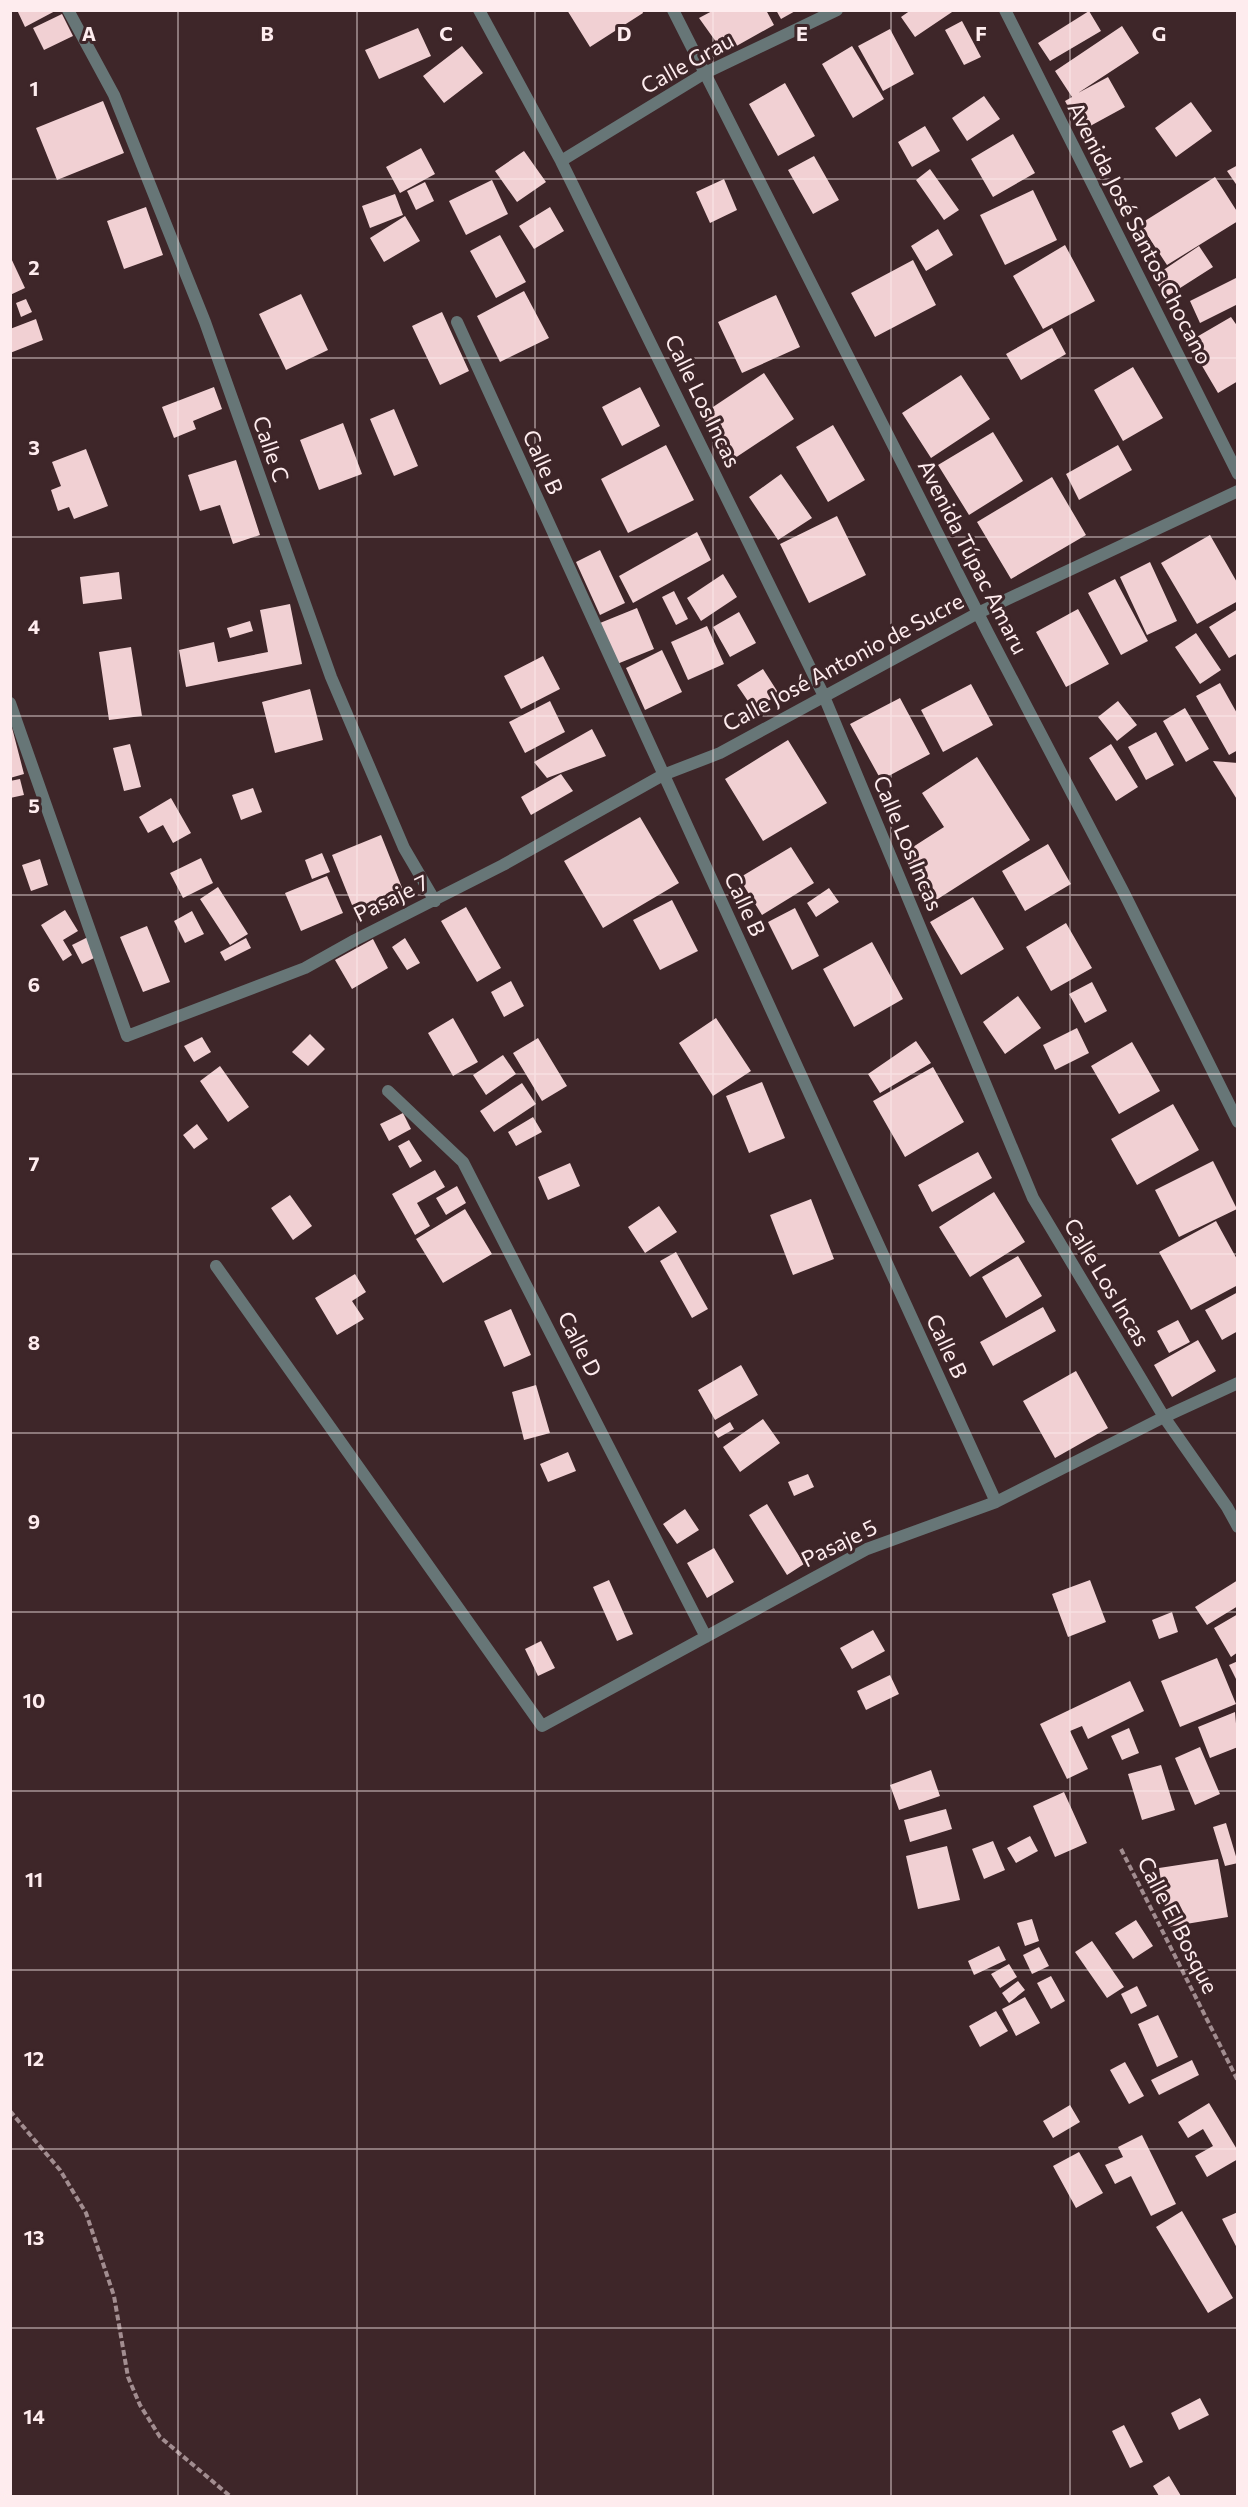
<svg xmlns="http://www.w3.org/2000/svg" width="1248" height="2507" font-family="Commissioner,sans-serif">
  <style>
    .building { fill: #f1d0d3 }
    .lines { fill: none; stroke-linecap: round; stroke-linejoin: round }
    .path { stroke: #a28d90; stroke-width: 4; stroke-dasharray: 6 3; stroke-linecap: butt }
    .street { stroke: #677677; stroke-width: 12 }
    .grid { fill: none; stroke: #feecee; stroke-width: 1.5; stroke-opacity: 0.55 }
    .labels { text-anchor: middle; stroke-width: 6; stroke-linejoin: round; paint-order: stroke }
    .street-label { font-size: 22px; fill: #feecee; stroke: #3e2629 }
    .grid-label { font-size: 20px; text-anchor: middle; font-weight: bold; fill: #feecee; stroke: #3e2629; stroke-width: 6; stroke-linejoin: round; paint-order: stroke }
  </style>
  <rect width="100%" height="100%" fill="#3e2629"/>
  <path class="building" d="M17,10H57L25,27Z
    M567,10H642L643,13L590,47Z
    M714,10H766L774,25L724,53L699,18Z
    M776,10H797L781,19Z
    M911,10H955L915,37L901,17Z
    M1089,11L1101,31L1050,61L1038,43Z
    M62,14L73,36L44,50L33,28Z
    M962,21L981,57L964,65L945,30Z
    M1122,26L1139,53L1078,93L1108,77L1125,107L1081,131L1065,101L1072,97L1055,71Z
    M418,28L431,56L379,79L365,50Z
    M890,29L914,74L883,91L858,46Z
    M462,46L483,73L444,103L423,76Z
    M852,46L884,99L853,118L822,64Z
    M785,83L815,136L778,156L749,104Z
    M984,96L1000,119L967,141L952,118Z
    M103,101L124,153L57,180L36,128Z
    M1191,102L1212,131L1176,157L1155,128Z
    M925,126L940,151L912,167L898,142Z
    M1013,134L1035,173L993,197L971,159Z
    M421,148L435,174L400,193L386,167Z
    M524,151L546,182L517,202L495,171Z
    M814,156L839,200L813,214L788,170Z
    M1238,165V187L1227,171Z
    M930,169L959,210L944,220L916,180Z
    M1215,177L1238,213V221L1167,265L1140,224Z
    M724,179L737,210L710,223L696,192Z
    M492,180L508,214L466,235L449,201Z
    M425,182L434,201L416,210L407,191Z
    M1033,190L1057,240L1005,265L980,215Z
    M395,194L403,215L370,228L362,206Z
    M146,207L163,255L124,269L107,221Z
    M550,207L564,231L534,249L519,226Z
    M405,216L420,241L384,262L370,238Z
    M938,229L953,255L926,271L911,246Z
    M500,235L526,282L496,298L470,251Z
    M1065,245L1095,301L1043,329L1013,276Z
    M1199,246L1213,267L1166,297L1153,277Z
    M10,256L25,288L10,295Z
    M913,260L936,305L875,337L851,293Z
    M1238,277V304L1200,323L1190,301Z
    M524,291L549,338L500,362L477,316Z
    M301,294L328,350L286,370L259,314Z
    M776,295L800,347L742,373L718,322Z
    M26,299L32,312L21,317L16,303Z
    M442,312L469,371L440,385L412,326Z
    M1231,317L1238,327V381L1218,393L1188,342Z
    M36,319L43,340L10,353V329Z
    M1052,328L1066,354L1021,380L1006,354Z
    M1133,367L1163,418L1123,441L1094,390Z
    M764,373L794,419L732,460L701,415Z
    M961,375L990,419L931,458L902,413Z
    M214,387L222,409L193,421L196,429L174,438L162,407Z
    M640,387L660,426L622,446L602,407Z
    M394,409L418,466L394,476L370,419Z
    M343,423L362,474L319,490L300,440Z
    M833,425L865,480L828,502L796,447Z
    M993,432L1023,481L969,515L938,465Z
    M666,445L694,500L628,533L601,479Z
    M1118,445L1132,470L1079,500L1066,474Z
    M86,449L108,506L74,519L69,507L58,511L51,490L61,486L52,462Z
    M236,460L260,535L233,544L220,505L200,511L188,475Z
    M781,474L812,518L778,540L749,497Z
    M1052,477L1086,535L1011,579L977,522Z
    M837,516L866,575L809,603L780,544Z
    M697,532L711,560L633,603L619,576Z
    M1210,535L1238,584V601L1197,624L1161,563Z
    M600,550L625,603L600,615L576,562Z
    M1150,562L1177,621L1147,635L1120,577Z
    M119,572L122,599L83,604L80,577Z
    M723,574L737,597L701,621L687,598Z
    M1115,579L1148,641L1121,655L1088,593Z
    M674,591L688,619L676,625L662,597Z
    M290,604L302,664L186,687L179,650L214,642L218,662L268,652L260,610Z
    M637,608L654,649L617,664L600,623Z
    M1078,609L1109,664L1066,687L1036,632Z
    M1238,609V653L1229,658L1209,627Z
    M739,612L756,643L730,657L713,627Z
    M250,621L253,631L230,638L227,628Z
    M707,626L724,664L688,680L671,642Z
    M1196,633L1221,670L1200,684L1175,647Z
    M131,647L142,716L109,720L99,652Z
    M662,650L682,692L645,710L626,668Z
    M543,656L560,689L521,709L504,676Z
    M763,669L779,694L754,710L737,685Z
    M1220,683L1238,715V750L1229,755L1196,696Z
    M971,684L993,725L943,752L921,710Z
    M310,689L323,740L275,753L262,702Z
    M900,698L930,754L881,780L850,724Z
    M550,701L565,732L525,753L509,722Z
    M1118,701L1137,725L1117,741L1098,717Z
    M1185,708L1209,749L1186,762L1163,721Z
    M10,720L24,774L10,778Z
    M592,729L606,756L547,778L534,762Z
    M1156,732L1174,765L1146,780L1128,747Z
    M788,740L827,803L763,841L725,779Z
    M130,744L141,787L124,791L113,748Z
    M1111,744L1138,787L1116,801L1089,758Z
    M977,757L1030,840L933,902L902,854L944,827L922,793Z
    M1213,761L1238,763V801Z
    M561,774L573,791L531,815L521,797Z
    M20,779L24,795L10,798V781Z
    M253,788L262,812L241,820L232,795Z
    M171,798L191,833L173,843L163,825L148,833L139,817Z
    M640,817L679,883L603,928L564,861Z
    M381,835L403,890L354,910L332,855Z
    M1048,844L1071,884L1025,911L1002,871Z
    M791,847L814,883L762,915L739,878Z
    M322,853L330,872L312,879L305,860Z
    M201,858L213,883L183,898L170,873Z
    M40,859L48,885L31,891L22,865Z
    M327,876L343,913L301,931L285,893Z
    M218,887L248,934L230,945L200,899Z
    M829,888L839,902L816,917L807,903Z
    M973,897L1004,949L961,975L930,922Z
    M672,900L698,951L660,970L633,920Z
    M466,907L501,968L477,982L441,921Z
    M795,908L819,956L792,970L768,922Z
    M65,910L78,931L63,940L72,955L63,961L41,925Z
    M192,911L204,934L185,943L174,921Z
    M1066,923L1092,968L1051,991L1026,947Z
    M147,926L170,982L143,992L120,937Z
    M88,937L98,956L82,964L72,945Z
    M246,938L251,948L225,961L220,952Z
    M405,938L420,963L407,970L392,947Z
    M373,939L388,968L352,989L335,960Z
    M872,942L903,999L854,1027L823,969Z
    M511,981L524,1006L504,1017L491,992Z
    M1092,982L1107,1011L1085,1023L1069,994Z
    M1018,996L1041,1028L1005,1054L983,1022Z
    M453,1018L478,1062L453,1076L428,1033Z
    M716,1018L751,1071L713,1096L679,1043Z
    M1077,1028L1089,1053L1055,1070L1043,1045Z
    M310,1034L325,1049L308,1066L292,1052Z
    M202,1037L211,1052L194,1062L184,1046Z
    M538,1038L567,1086L542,1101L513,1053Z
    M916,1041L931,1063L880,1093L868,1074Z
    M1132,1042L1160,1091L1119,1114L1091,1066Z
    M503,1055L516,1074L486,1095L473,1075Z
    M220,1066L249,1107L228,1122L200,1081Z
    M933,1067L964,1122L905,1157L873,1101Z
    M762,1082L785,1138L749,1153L726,1096Z
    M522,1083L536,1104L494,1132L480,1111Z
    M1173,1104L1199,1150L1137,1185L1111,1139Z
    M403,1113L411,1129L389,1141L380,1124Z
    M533,1117L542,1132L516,1146L508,1132Z
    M197,1124L208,1139L194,1149L183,1135Z
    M409,1140L422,1161L410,1168L398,1146Z
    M978,1152L992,1178L932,1212L918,1185Z
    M1213,1161L1237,1209L1179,1237L1155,1190Z
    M570,1163L580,1186L548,1200L538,1177Z
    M435,1170L445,1187L417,1203L430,1226L415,1235L392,1194Z
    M457,1186L466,1203L446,1215L436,1198Z
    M994,1192L1025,1242L970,1277L939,1227Z
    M290,1195L312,1226L293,1240L271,1208Z
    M811,1199L834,1259L793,1275L770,1215Z
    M659,1206L677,1232L645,1253L628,1227Z
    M465,1209L492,1254L443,1283L416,1239Z
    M1216,1221L1238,1261V1285L1191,1310L1159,1252Z
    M676,1252L708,1309L692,1318L660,1261Z
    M1018,1256L1042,1296L1006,1318L982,1277Z
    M355,1274L366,1292L352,1301L364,1319L337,1335L315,1298Z
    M1238,1292V1331L1222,1340L1205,1310Z
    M1043,1307L1056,1331L993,1366L980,1342Z
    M511,1309L531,1355L504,1367L484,1321Z
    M1178,1320L1190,1342L1169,1353L1157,1331Z
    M1198,1340L1216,1371L1172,1397L1154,1365Z
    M741,1365L758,1395L715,1420L698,1390Z
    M1076,1371L1108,1428L1055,1458L1023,1401Z
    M536,1385L550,1433L524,1440L512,1392Z
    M763,1419L780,1443L740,1472L723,1447Z
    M730,1422L734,1429L718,1438L714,1432Z
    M568,1452L576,1471L548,1482L540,1464Z
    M808,1474L814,1487L794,1496L788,1482Z
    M767,1504L804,1564L787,1575L749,1515Z
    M685,1509L699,1530L677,1544L663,1524Z
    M714,1548L734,1582L707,1598L687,1563Z
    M609,1580L633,1634L617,1641L593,1587Z
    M1090,1580L1106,1622L1068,1637L1052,1594Z
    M1238,1580V1606L1207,1625L1195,1607Z
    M1172,1612L1178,1632L1159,1639L1152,1620Z
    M1238,1614V1652L1231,1657L1214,1628Z
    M873,1630L885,1651L852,1669L840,1648Z
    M541,1641L555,1668L538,1676L525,1649Z
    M1217,1658L1236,1704L1180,1727L1161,1681Z
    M1238,1661V1683L1229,1665Z
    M890,1675L899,1694L866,1710L857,1691Z
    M1130,1681L1144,1711L1088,1739L1082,1726L1070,1731L1088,1769L1067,1779L1040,1724Z
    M1235,1712L1238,1747L1210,1758L1198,1727Z
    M1129,1728L1139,1753L1122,1760L1111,1736Z
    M1200,1747L1220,1794L1195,1805L1175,1758Z
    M1161,1765L1175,1810L1142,1820L1128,1774Z
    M931,1770L940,1796L899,1810L890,1785Z
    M1064,1792L1087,1843L1055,1857L1033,1806Z
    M946,1809L952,1829L910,1842L904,1820Z
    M1226,1823L1238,1863L1225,1866L1213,1827Z
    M1030,1836L1038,1851L1016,1863L1007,1848Z
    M993,1841L1005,1870L984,1879L972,1849Z
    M947,1846L960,1900L918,1909L906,1856Z
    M1218,1859L1228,1917L1168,1927L1159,1868Z
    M1032,1919L1039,1941L1025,1946L1017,1923Z
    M1136,1920L1153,1946L1133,1959L1115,1933Z
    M1092,1941L1124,1987L1107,1998L1075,1952Z
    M999,1946L1006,1960L974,1975L968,1961Z
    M1039,1947L1049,1966L1032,1974L1023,1955Z
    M1009,1964L1017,1977L1000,1988L991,1974Z
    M1051,1976L1065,2001L1051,2009L1037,1983Z
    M1018,1981L1025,1990L1009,2003L1002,1993Z
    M1137,1986L1147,2006L1131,2014L1121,1994Z
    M1025,1997L1040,2023L1016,2036L1002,2009Z
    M996,2011L1008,2031L980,2047L969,2026Z
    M1158,2015L1178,2057L1157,2067L1138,2024Z
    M1192,2060L1199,2075L1159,2095L1151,2080Z
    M1125,2062L1144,2096L1129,2104L1110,2070Z
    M1209,2103L1238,2151V2159L1207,2177L1195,2156L1213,2146L1203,2129L1188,2138L1178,2122Z
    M1070,2105L1080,2122L1053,2138L1043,2121Z
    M1142,2135L1176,2204L1151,2216L1131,2176L1115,2184L1105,2165L1123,2157L1118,2147Z
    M1079,2152L1103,2193L1076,2208L1053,2166Z
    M1182,2211L1233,2298L1208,2313L1156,2227Z
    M1238,2212V2250L1222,2219Z
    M1200,2398L1209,2415L1179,2430L1171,2413Z
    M1124,2425L1143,2462L1130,2468L1112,2431Z
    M1169,2476L1181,2496H1159L1153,2486Z"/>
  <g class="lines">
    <path class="path" d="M1121,1849L1238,2081
      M10,2111L60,2170L86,2213L114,2296L128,2377L140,2405L160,2437L230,2496"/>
    <path class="street" d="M68,10L114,95L205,322L331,677L404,848L435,901
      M479,10L561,161L823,694L1033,1198L1164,1417L1227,1507L1238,1527
      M673,10L988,633L1123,891L1238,1122
      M1005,10L1238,474
      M561,161L705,73L837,10
      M457,322L996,1502
      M10,703L127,1036L305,968L355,940L503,865L663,775L720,753L978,613L1238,491
      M388,1091L463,1162L706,1637
      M216,1266L542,1726L867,1549L996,1502L1164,1417L1238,1383"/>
  </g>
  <path class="grid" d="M178,10V2496M357,10V2496M535,10V2496M713,10V2496M891,10V2496M1070,10V2496M10,179H1238M10,358H1238M10,537H1238M10,716H1238M10,895H1238M10,1074H1238M10,1254H1238M10,1433H1238M10,1612H1238M10,1791H1238M10,1970H1238M10,2149H1238M10,2328H1238"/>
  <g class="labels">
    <g class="street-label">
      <text transform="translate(687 63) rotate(-29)" y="8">Calle Grau</text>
      <text transform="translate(1140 233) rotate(63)" y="8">Avenida José Santos Chocano</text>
      <text transform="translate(703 401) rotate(64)" y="8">Calle Los Incas</text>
      <text transform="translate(271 449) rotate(71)" y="8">Calle C</text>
      <text transform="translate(543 462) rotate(66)" y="8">Calle B</text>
      <text transform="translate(973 557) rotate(63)" y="8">Avenida Túpac Amaru</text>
      <text transform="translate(843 662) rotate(-28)" y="8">Calle José Antonio de Sucre</text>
      <text transform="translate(908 843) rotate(67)" y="8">Calle Los Incas</text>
      <text transform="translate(391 898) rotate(-26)" y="8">Pasaje 7</text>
      <text transform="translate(745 904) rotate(65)" y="8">Calle B</text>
      <text transform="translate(1107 1282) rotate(59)" y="8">Calle Los Incas</text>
      <text transform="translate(580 1344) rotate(63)" y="8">Calle D</text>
      <text transform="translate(947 1346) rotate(65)" y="8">Calle B</text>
      <text transform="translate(839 1543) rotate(-26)" y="8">Pasaje 5</text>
      <text transform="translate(1178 1925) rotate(63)" y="8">Calle El Bosque</text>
    </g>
  </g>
  <g class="grid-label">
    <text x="89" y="41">A</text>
    <text x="267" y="41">B</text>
    <text x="446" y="41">C</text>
    <text x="624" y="41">D</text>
    <text x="802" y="41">E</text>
    <text x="981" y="41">F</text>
    <text x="1159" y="41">G</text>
    <text x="34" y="96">1</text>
    <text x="34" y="275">2</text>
    <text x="34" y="455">3</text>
    <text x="34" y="634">4</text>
    <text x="34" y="813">5</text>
    <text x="34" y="992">6</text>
    <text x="34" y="1171">7</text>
    <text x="34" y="1350">8</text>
    <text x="34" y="1529">9</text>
    <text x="34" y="1708">10</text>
    <text x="34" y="1887">11</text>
    <text x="34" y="2066">12</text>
    <text x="34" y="2245">13</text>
    <text x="34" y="2424">14</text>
  </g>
  <rect width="1248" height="2507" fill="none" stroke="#feecee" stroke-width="24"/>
</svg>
